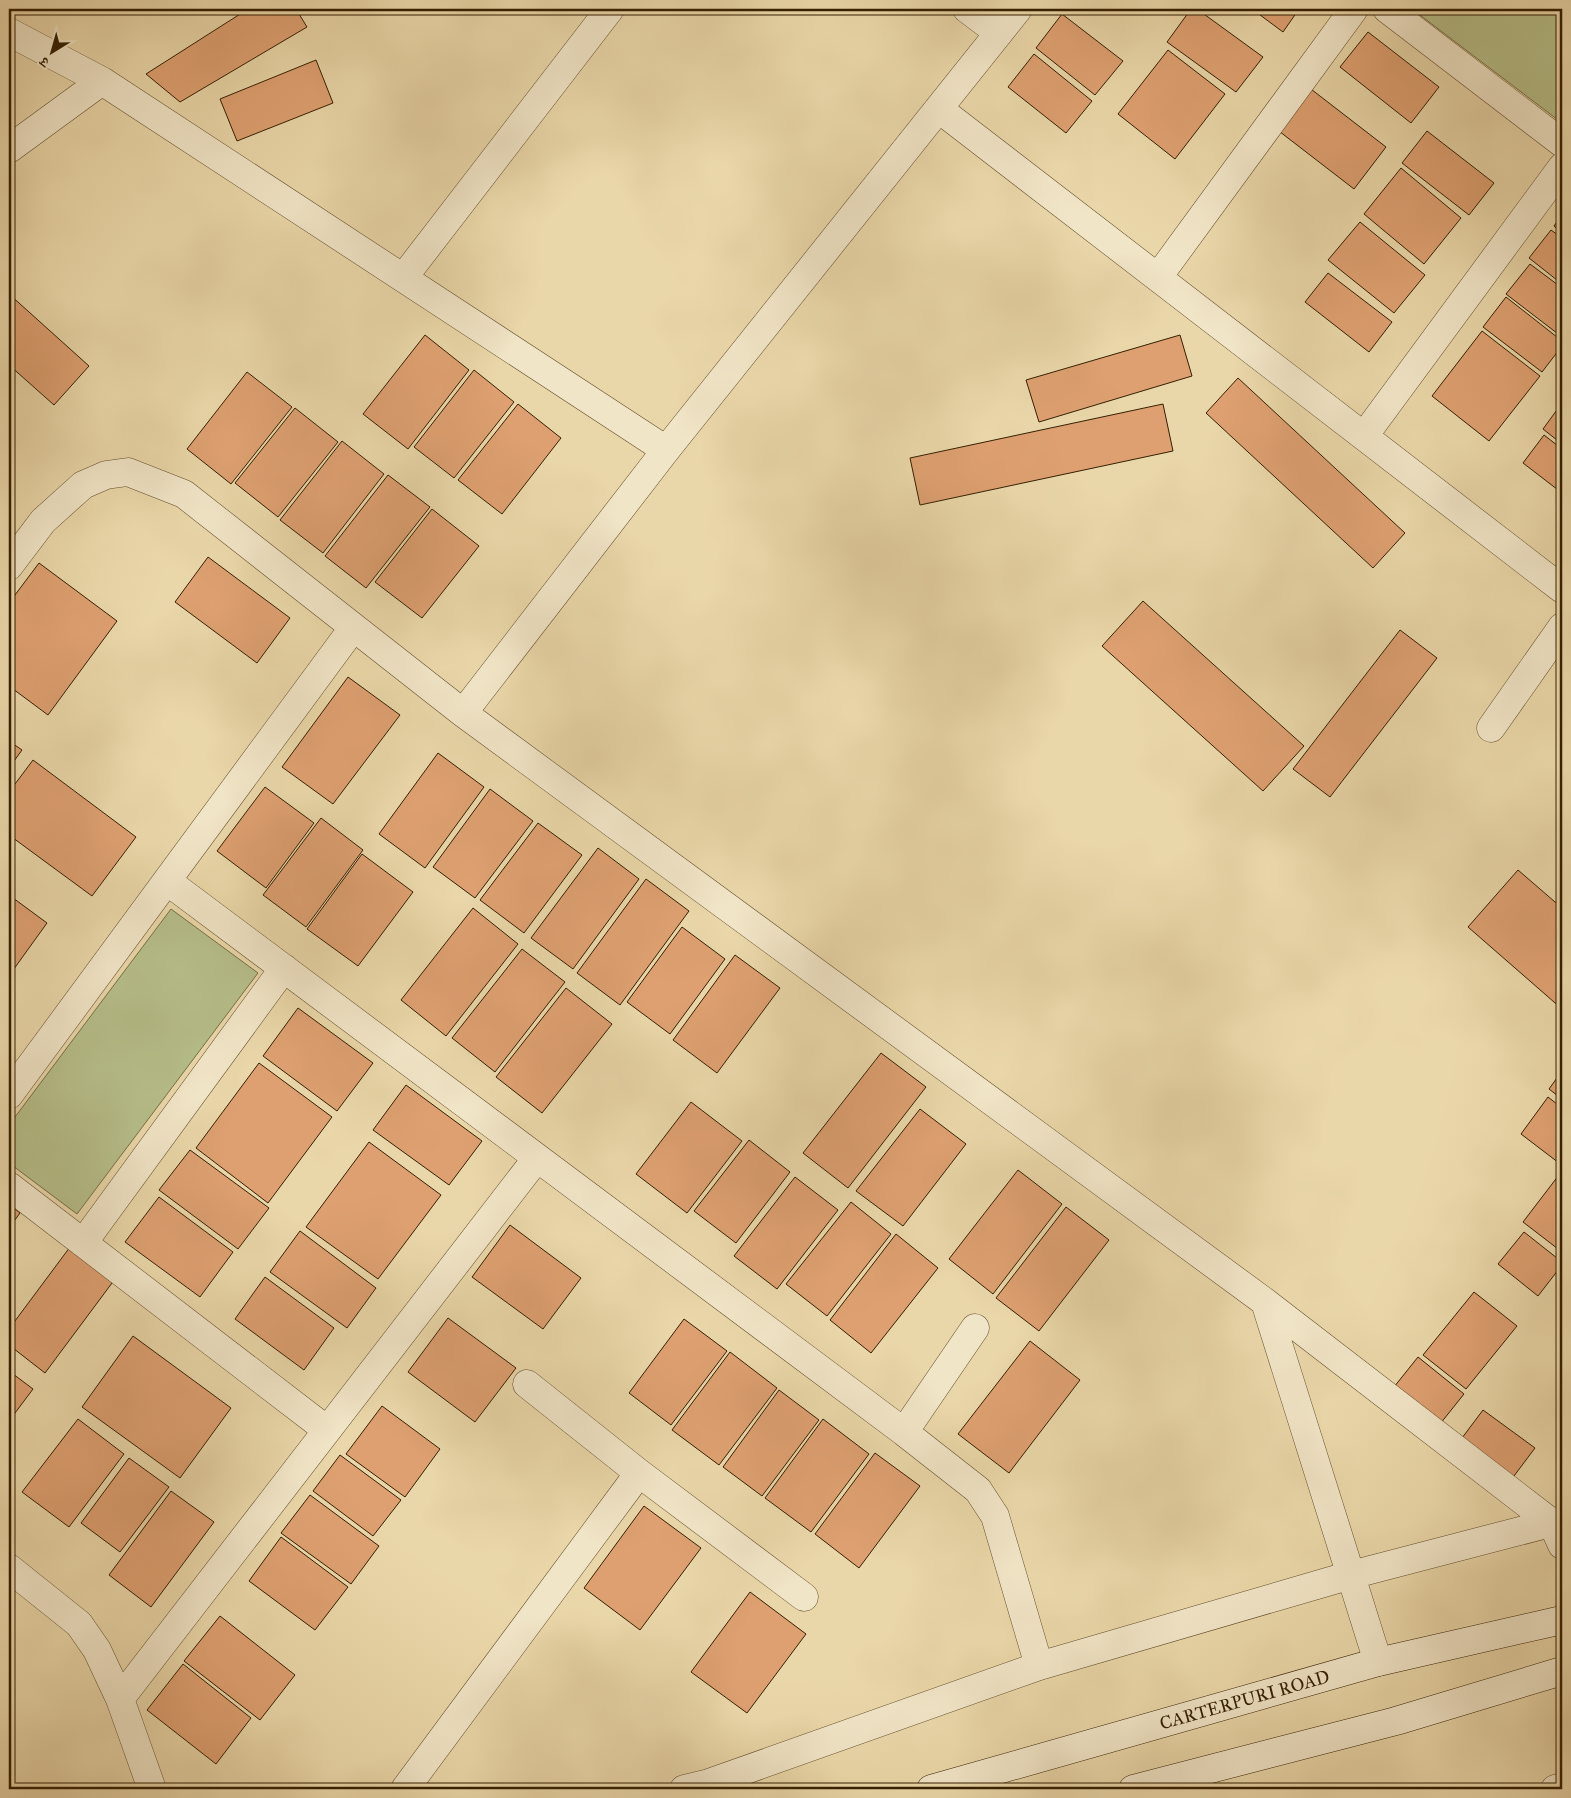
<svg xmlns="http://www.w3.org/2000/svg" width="1571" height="1798" font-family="'IM FELL Great Primer','Noto Serif Devanagari',serif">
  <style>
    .green { fill: #b6be89; stroke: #756e45 }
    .building { fill: #dea071; stroke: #341f01 }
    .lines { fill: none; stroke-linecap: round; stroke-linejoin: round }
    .street-casing { stroke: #624d2b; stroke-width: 29 }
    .secondary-casing { stroke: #341f01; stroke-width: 29 }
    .street { stroke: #f1e5c7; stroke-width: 28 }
    .secondary { stroke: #f1e5c7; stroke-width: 28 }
    .labels { text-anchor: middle; stroke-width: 4; stroke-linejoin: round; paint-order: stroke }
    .street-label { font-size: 18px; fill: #341f01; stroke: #f1e5c7 }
  </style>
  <rect width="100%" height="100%" fill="#ead7a9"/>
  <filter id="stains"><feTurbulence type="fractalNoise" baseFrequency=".004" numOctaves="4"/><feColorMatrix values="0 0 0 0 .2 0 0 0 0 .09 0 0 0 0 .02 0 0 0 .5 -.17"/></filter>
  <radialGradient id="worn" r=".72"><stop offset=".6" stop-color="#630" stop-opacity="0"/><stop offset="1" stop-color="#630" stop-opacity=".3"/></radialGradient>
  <path class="green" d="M1412,9H1562V123Z
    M171,909L258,973L77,1214L9,1163V1125Z"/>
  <path class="building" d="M248,9H296L307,27L180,102L146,74Z
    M1191,9H1197L1263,57L1236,92L1167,42Z
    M1252,9H1299L1283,32Z
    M1062,14L1123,61L1095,95L1036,48Z
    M1368,32L1439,87L1411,123L1340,67Z
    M1168,50L1225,94L1175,159L1118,114Z
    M1034,54L1092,101L1066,133L1008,87Z
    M316,60L333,103L237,141L220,99Z
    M1307,86L1386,147L1354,189L1275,128Z
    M1427,131L1494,183L1469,215L1402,163Z
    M1401,168L1461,218L1424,264L1364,214Z
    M1562,215V233L1554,226Z
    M1360,222L1425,275L1394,313L1328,260Z
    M1551,230L1562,238V284L1529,258Z
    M1530,264L1562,288V337L1506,294Z
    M1328,273L1392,322L1369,352L1305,302Z
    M9,294L89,366L54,405L9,365Z
    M1506,297L1562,341V346L1542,372L1483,327Z
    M1482,331L1540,376L1489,441L1432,396Z
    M425,335L469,370L408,449L363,414Z
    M1180,335L1192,376L1039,422L1026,380Z
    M474,370L514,402L454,478L414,447Z
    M247,372L292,407L231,484L187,449Z
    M1238,378L1405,533L1373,568L1206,413Z
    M1562,403V444L1543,429Z
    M518,404L561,438L502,514L458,480Z
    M1163,404L1173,451L920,505L910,458Z
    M295,408L338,442L278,517L235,483Z
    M1544,435L1562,449V493L1523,463Z
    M342,441L384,474L323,553L280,520Z
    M388,475L430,507L366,588L325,556Z
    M432,509L479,546L422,618L375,582Z
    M208,557L290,618L257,663L175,602Z
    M39,563L117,621L48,715L9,686V603Z
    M1143,601L1304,746L1263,791L1102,646Z
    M1400,630L1437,658L1330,797L1293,769Z
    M348,677L400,715L333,804L282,767Z
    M9,741L22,750L9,768Z
    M438,753L484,787L425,868L379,834Z
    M33,760L136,837L92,896L9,835V792Z
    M265,787L314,823L266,888L217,851Z
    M490,789L533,821L475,898L433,867Z
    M321,818L363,850L306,927L263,895Z
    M538,823L582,855L524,933L480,900Z
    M598,848L639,879L573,969L531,938Z
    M362,854L413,892L358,966L307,929Z
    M1518,870L1562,908V1009L1468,927Z
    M646,879L689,911L620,1005L577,973Z
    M9,895L47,923L11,973L9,971Z
    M473,908L518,944L446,1036L401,1000Z
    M682,927L725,959L670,1034L627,1002Z
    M522,949L565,982L495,1072L452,1038Z
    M735,955L780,988L717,1073L673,1040Z
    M566,988L612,1024L542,1113L496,1077Z
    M298,1008L373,1063L337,1111L263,1056Z
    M881,1053L926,1087L848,1188L803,1153Z
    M259,1063L332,1117L268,1203L196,1148Z
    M1562,1071V1099L1549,1089Z
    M406,1085L482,1141L449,1185L373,1130Z
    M1548,1097L1562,1108V1160L1559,1163L1521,1134Z
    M691,1102L742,1141L687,1213L636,1174Z
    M920,1109L966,1144L903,1226L856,1191Z
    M749,1140L790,1172L736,1243L694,1211Z
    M369,1142L441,1195L378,1279L306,1227Z
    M190,1150L269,1208L238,1249L159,1190Z
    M1018,1170L1062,1204L993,1294L949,1259Z
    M1562,1171V1252L1523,1222Z
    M795,1177L838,1210L777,1289L734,1256Z
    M159,1197L233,1252L200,1297L125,1242Z
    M851,1202L891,1234L827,1316L786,1284Z
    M9,1204L20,1213L9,1228Z
    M1066,1207L1109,1240L1039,1331L996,1298Z
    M510,1225L581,1278L543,1329L472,1277Z
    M300,1231L376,1288L347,1328L270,1272Z
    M1524,1232L1562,1262V1265L1538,1296L1498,1264Z
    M896,1234L938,1268L871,1353L830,1320Z
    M70,1247L115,1279L45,1373L9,1345V1329Z
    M265,1277L334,1328L304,1370L235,1319Z
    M1474,1292L1517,1326L1466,1389L1423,1355Z
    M448,1318L516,1368L475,1422L408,1372Z
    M684,1319L727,1351L671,1425L629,1393Z
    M133,1336L231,1408L180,1478L82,1407Z
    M1030,1341L1080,1380L1009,1473L958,1434Z
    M730,1352L777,1388L719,1465L672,1430Z
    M1418,1357L1464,1394L1436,1429L1390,1392Z
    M9,1371L33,1389L9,1421Z
    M779,1390L819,1420L762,1496L723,1467Z
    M382,1406L440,1449L405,1497L346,1454Z
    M1483,1410L1535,1448L1508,1484L1456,1446Z
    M78,1419L124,1454L69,1527L22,1492Z
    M823,1419L869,1454L811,1532L765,1498Z
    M875,1453L920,1486L859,1568L815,1534Z
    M340,1455L401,1500L373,1536L313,1491Z
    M129,1458L169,1487L120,1552L81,1523Z
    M171,1491L214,1522L151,1607L109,1575Z
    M310,1495L379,1546L351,1584L281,1533Z
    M644,1506L701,1548L640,1630L584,1588Z
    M281,1537L348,1587L315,1630L249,1581Z
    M750,1592L806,1634L747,1713L691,1672Z
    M220,1616L295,1675L260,1720L184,1661Z
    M183,1664L251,1718L216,1764L147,1710Z"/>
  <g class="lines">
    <g class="street-casing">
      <path id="street" d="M967,9L999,33
        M1387,9L1562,143
        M9,32L102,81L666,450
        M939,109L1562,589
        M9,149L102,81
        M1158,277L1354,9
        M403,278L610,9
        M1364,436L1562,167
        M9,566L43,521L83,485L106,475L128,472L184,494L463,713L1265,1302L1552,1523L1562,1545
        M463,713L666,450L1018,9
        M1491,728L1562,627
        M167,881L904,1432L978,1490L995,1516L1039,1666
        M9,1095L353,628
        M9,1186L327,1430
        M83,1243L284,968
        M1265,1302L1378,1662
        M527,1384L639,1473
        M904,1432L975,1328
        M9,1568L79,1624L97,1650L120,1699L152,1789
        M120,1699L537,1158
        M405,1789L639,1473L804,1597
        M684,1789L709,1783L1039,1666L1351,1575L1562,1520
        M1555,1789L1562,1787"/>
    </g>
    <g class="secondary-casing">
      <g id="secondary">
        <path id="s1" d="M931,1789L1378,1662L1562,1620"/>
        <path d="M1133,1789L1396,1721L1562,1671"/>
      </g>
    </g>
    <use href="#street" class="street"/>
    <use href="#secondary" class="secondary"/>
  </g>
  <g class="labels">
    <g class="street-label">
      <text dy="6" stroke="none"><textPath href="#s1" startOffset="326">CARTERPURI ROAD</textPath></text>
    </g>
  </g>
  <rect width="1571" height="1798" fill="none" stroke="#ead7a9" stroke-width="30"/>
  <rect x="10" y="10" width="1551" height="1778" fill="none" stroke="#341f01" stroke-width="2.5"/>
  <rect x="15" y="15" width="1541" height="1768" fill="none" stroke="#341f01"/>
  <g transform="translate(52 52) rotate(217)" stroke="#f1e5c7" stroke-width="4" paint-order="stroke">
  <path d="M0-4L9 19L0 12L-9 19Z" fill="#341f01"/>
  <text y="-8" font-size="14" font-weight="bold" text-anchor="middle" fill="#341f01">उ</text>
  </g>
  <rect width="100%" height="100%" filter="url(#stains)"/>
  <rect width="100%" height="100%" fill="url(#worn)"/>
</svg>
